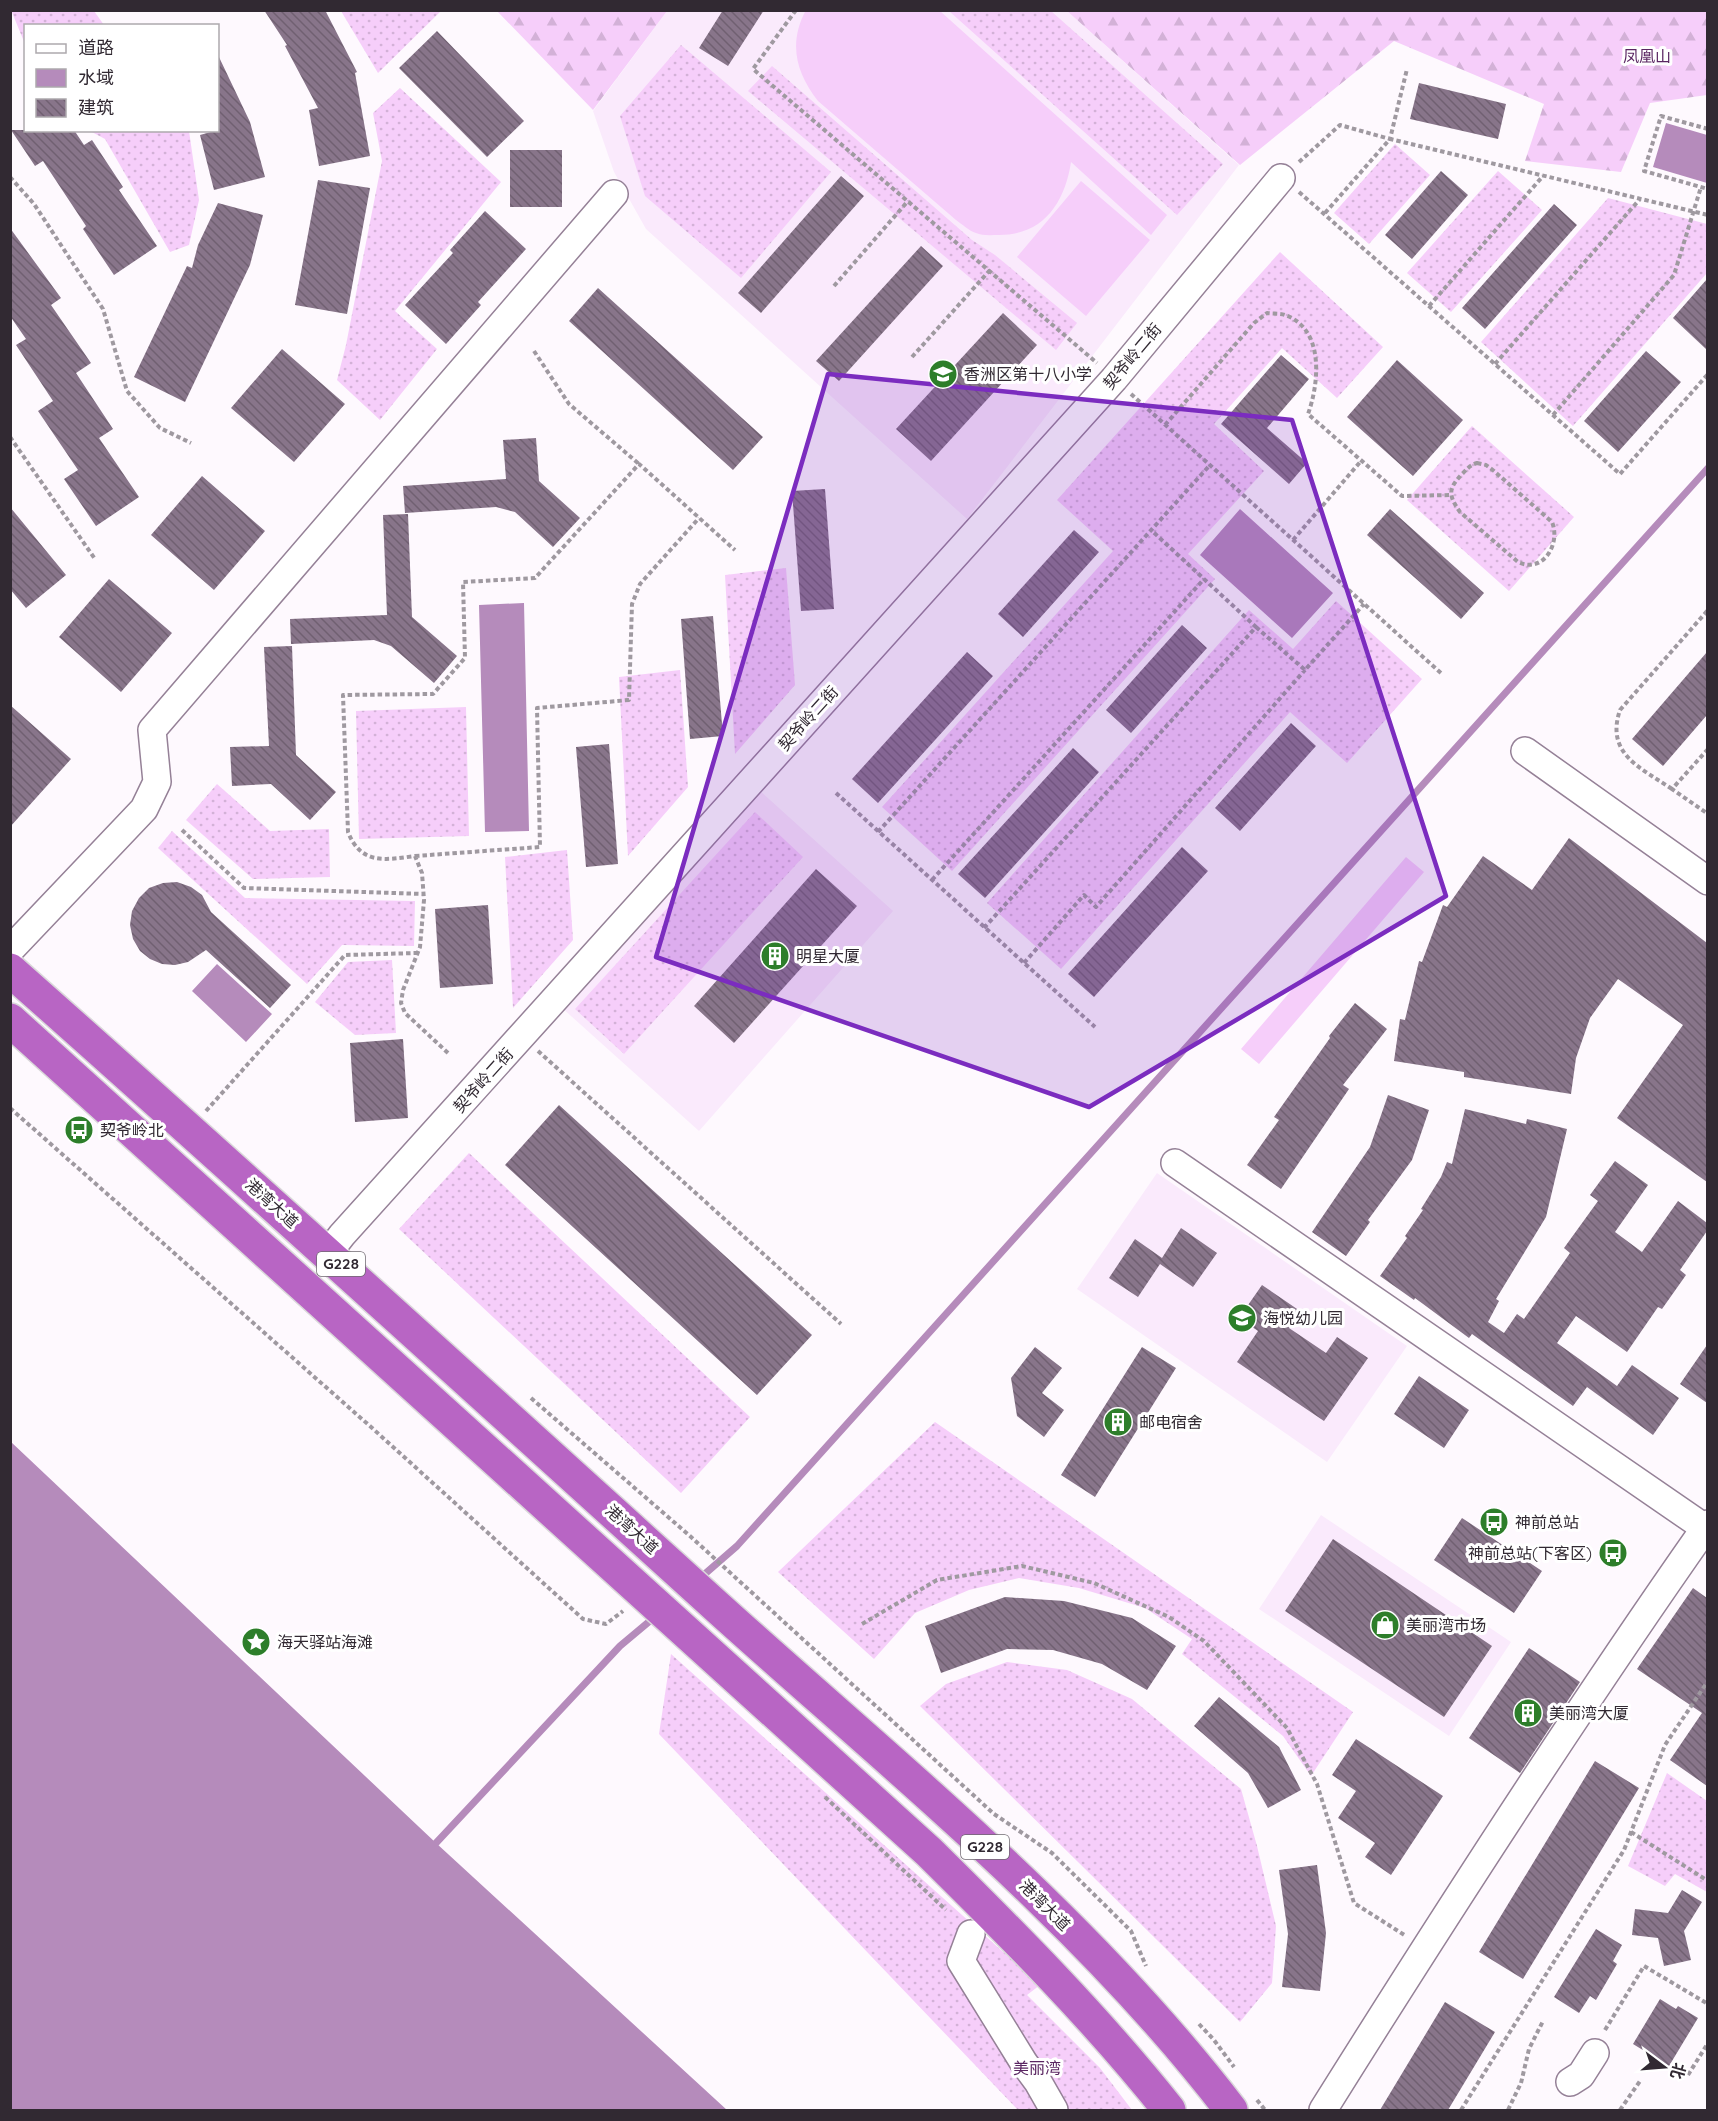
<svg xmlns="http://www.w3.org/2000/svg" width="1718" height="2121" font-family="Quicksand,'Noto Sans SC',sans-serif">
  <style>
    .built { fill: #faeafc }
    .grass { fill: url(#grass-dots) }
    .forest { fill: url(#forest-firs) }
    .pitch { fill: #f6cefa }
    .water { fill: #b58bbb }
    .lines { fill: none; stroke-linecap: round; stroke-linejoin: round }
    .stream { stroke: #b58bbb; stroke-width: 7 }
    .building { fill: url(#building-back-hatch) }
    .minor-casing { stroke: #958197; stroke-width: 30 }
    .highway-casing { stroke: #dad8da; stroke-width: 36 }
    .path { stroke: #9f99a0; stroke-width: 4; stroke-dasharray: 4.5 3; stroke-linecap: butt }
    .minor { stroke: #fff; stroke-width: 27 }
    .highway { stroke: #b865c4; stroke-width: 33 }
    .marked { fill: #7b2cbf; fill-opacity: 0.2; stroke: #7b2cbf; stroke-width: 4.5; stroke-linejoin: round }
    .labels { text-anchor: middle; stroke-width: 6; stroke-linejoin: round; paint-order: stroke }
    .shield { fill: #fff; stroke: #6f6970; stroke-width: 1.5 }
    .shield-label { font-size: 15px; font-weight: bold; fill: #312932 }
    .park-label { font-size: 16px; fill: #5a2662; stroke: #fff }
    .street-label { font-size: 16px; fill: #312932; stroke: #fff }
    .poi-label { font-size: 16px; fill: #312932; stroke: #fff; text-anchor: start }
  </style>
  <defs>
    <pattern id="grass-dots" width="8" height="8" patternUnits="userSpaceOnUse" patternTransform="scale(1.5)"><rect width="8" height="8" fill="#f6cefa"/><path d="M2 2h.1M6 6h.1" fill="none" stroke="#d3b1d7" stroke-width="1.8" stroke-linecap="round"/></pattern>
    <pattern id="forest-firs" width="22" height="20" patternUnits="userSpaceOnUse" patternTransform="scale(1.5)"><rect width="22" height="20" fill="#f6cefa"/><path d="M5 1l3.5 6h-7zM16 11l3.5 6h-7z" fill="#d3b1d7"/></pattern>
    <pattern id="building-back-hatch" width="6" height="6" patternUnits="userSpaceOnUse" patternTransform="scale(1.5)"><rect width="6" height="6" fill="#88758a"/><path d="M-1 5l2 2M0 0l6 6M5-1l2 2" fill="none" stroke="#706071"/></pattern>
  </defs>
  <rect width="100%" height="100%" fill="#fef9fe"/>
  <path class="built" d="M667,11H1067L1239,165L967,519L646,229L614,172L593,111Z
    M760,791L893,911L699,1131L561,1007Z
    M1157,1173L1407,1346L1327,1462L1077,1289Z
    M1321,1515L1511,1642L1449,1736L1259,1609Z"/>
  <path class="grass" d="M11,10L94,11L104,25L26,26L25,44Z
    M341,11H441L378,73Z
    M949,11H1051L1223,164L1177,215Z
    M681,45L831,172L741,278L645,196L620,116Z
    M772,66L972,240L995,255L1077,323L1056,350L748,91Z
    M400,88L501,182L395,311L437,349L380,420L337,380L346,345L382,161L373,113Z
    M90,131H189L199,200L189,245L170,252L105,139Z
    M1395,144L1430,175L1369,244L1334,213Z
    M1498,171L1542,210L1451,312L1407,273Z
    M1608,198L1707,224V273L1573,426L1481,342Z
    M1280,252L1383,347L1337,398L1282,348L1214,424L1264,471L1188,554L1215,579L952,871L882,807L1113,551L1057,500Z
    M1472,426L1574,517L1509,591L1407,500Z
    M786,568L795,685L735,754L725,575Z
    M1336,601L1422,679L1347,763L1290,712L1061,969L987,903L1249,610L1293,649Z
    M680,670L688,787L628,856L619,677Z
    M466,707L469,836L359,839L356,711Z
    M217,784L270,831L329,829L330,877L253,879L186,820Z
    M755,812L803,857L624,1054L575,1009Z
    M172,831L245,898L415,901L414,946L342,945L307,984L158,848Z
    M567,850L573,940L513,1008L505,857Z
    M392,960L396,1033L355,1035L315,1002L348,962Z
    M469,1153L750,1417L681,1493L399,1229Z
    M935,1422L1353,1712L1311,1776L1283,1736L1182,1654L1192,1639L1145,1608L1079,1588L1019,1578L969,1590L915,1613L874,1659L778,1572Z
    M671,1654L1040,1985L1027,1995L1100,2068L1132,2110H1018L659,1734Z
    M1007,1662L1067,1670L1132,1699L1241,1789L1257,1846L1276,1926L1272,1983L1240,2022L920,1706L946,1684Z
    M1667,1773L1707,1801V1892L1675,1874L1665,1886L1628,1866Z"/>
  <path class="forest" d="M497,11H667L593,110Z
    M1067,11H1707V95L1650,103L1621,172L1525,161L1544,104L1394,41L1240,165Z"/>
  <path class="pitch" d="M806,10L940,11L1167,215L1151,235L1071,162C1065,202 1044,235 999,235C992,235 982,236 976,233C969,231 962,224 956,220L818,101C796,73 788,43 806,10Z
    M1081,181L1150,240L1086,316L1017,257Z
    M1406,857L1424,872L1259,1064L1241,1049Z"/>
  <path class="water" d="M1666,123L1707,135V183L1653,167Z
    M1240,509L1333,593L1292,638L1200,555Z
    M524,603L529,831L485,832L479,605Z
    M217,964L272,1014L246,1042L192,991Z
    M10,1441L436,1843L727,2110H11Z"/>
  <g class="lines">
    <path class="stream" d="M699,1579L737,1546L1708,468
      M436,1843L620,1646L657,1615"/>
  </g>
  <path class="building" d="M264,10H325L357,72L355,73L370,156L319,166L309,110L318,108L285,46L287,45Z
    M723,10H764L728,66L699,48Z
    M437,31L524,121L487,157L399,68Z
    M218,55L250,122L265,177L214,190L200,135L218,130Z
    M1419,83L1506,104L1498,139L1410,119Z
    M11,130H74L84,145L92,140L123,187L119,190L157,246L114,275L83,229L86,226L43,161L35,166Z
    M510,150H562V207H510Z
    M1441,171L1468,195L1412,259L1385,235Z
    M841,176L864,196L761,313L738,293Z
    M318,180L370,188L347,314L295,305Z
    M218,203L263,215L250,265L185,402L134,377L187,266L192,268L198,245Z
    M1554,204L1577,225L1485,329L1462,308Z
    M485,211L526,249L478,302L481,305L446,344L405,305L453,253L450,250Z
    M10,228L61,298L51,305L91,363L76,373L113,429L99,438L139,497L96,526L64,479L78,470L38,411L53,401L16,345L26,339L10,316Z
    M921,246L943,266L839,381L816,361Z
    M1707,279V350L1673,318Z
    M598,288L763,437L733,470L569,321Z
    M1003,313L1037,345L931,461L896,429Z
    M282,349L345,404L294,462L231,408Z
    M1646,351L1681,382L1618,452L1584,421Z
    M1281,355L1309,379L1267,428L1307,463L1289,484L1221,424Z
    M1397,360L1463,420L1413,476L1347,417Z
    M536,438L539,481L580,518L553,547L515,512L496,507L405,513L403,486L506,479L503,440Z
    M202,476L265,531L214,590L151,535Z
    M825,489L834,609L801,611L792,491Z
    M10,507L66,575L26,608L10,589Z
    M1390,509L1484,593L1461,619L1367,535Z
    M408,514L412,617L457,656L434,683L391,646L374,640L291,644L290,619L387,615L383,515Z
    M1074,530L1099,552L1023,637L998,614Z
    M109,579L172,633L121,692L59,637Z
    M713,616L723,736L690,739L681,619Z
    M1182,625L1207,648L1131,733L1106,710Z
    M292,646L296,755L336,792L310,820L271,784L232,786L230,747L269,746L264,647Z
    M967,652L993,676L878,803L852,779Z
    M1707,652V715L1663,766L1632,739Z
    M10,705L71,759L10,827Z
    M1291,723L1316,746L1240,831L1215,808Z
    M609,744L618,864L586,867L576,747Z
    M1073,748L1099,772L985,898L958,874Z
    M1569,838L1707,943V1182L1617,1118L1683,1025L1618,979L1590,1018L1576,1058L1571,1094L1464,1077V1072L1394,1061L1400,1019L1405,1020L1419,961L1422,962L1443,905L1447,907L1483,856L1532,890Z
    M1182,847L1208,871L1094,997L1068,974Z
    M816,869L857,906L734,1043L694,1006Z
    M177,882L191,887L202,895L211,912L291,985L270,1008L206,950L188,962L175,965L162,964L150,959L140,951L133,939L130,925L132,911L139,898L149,888L163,883Z
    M488,905L493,984L440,988L435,909Z
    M1355,1003L1387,1029L1343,1085L1349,1089L1281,1189L1247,1165L1279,1120L1274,1117L1330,1038L1329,1036Z
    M403,1039L408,1118L355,1122L350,1043Z
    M1388,1095L1429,1110L1412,1160L1368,1220L1370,1222L1346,1256L1312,1232L1370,1147Z
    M559,1105L812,1335L757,1395L505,1165Z
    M1465,1109L1526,1124L1527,1119L1567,1129L1546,1217L1496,1299L1499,1301L1488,1322L1504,1333L1517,1314L1524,1319L1570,1253L1564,1248L1598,1201L1590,1195L1615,1161L1648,1185L1615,1232L1642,1252L1678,1201L1707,1223V1231L1680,1270L1686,1275L1662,1309L1658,1307L1627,1352L1576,1316L1557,1343L1617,1386L1632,1365L1679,1398L1653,1435L1587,1387L1573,1406L1472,1334L1469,1338L1415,1298L1414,1300L1380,1276L1407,1238L1405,1236L1423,1210L1421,1209L1441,1177L1447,1162L1452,1164Z
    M1181,1228L1217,1253L1193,1287L1160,1264L1138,1297L1109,1278L1135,1239L1162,1258Z
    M1262,1285L1300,1311L1289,1328L1326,1353L1337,1337L1368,1358L1324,1421L1237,1362L1258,1331L1239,1318Z
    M1707,1345V1403L1680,1384Z
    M1035,1347L1062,1368L1042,1393L1064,1410L1044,1437L1017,1416L1011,1378Z
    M1142,1347L1176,1368L1095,1497L1061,1475Z
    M1419,1376L1469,1410L1444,1448L1394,1414Z
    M1462,1518L1542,1571L1514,1613L1434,1560Z
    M1333,1539L1492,1646L1444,1717L1285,1611Z
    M1693,1588L1707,1598V1786L1670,1760L1702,1713L1637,1669Z
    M1005,1597L1064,1601L1132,1618L1176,1646L1147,1690L1102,1664L1053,1650L1007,1649L941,1673L925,1626Z
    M1529,1648L1580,1682L1520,1773L1469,1738Z
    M1219,1697L1279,1747L1301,1790L1268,1808L1248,1773L1194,1726Z
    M1356,1739L1443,1796L1391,1875L1365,1857L1375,1843L1338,1818L1356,1791L1332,1775Z
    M1595,1761L1639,1788L1523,1979L1479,1952Z
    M1317,1865L1326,1933L1320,1991L1282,1987L1288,1934L1279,1870Z
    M1682,1890L1702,1902L1684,1931L1691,1960L1664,1966L1658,1938L1632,1935L1635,1909L1668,1913Z
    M1596,1929L1622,1945L1613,1961L1617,1964L1596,2000L1590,1996L1579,2013L1554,1997Z
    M1660,1999L1676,2009L1678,2006L1698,2018L1669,2066L1633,2044Z
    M1445,2002L1495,2032L1448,2110H1380Z"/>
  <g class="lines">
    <g class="minor-casing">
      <path id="minor" d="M1525,751L1708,881
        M10,950L144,809L157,782L152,730L614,194
        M1175,1163L1705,1528
        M328,1253L342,1235L1114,379L1281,178
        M971,1934L961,1961L1024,2063L1038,2082L1054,2110
        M1570,2082L1581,2075L1595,2053
        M1323,2110C1447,1912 1573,1716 1708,1524"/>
    </g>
    <g class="highway-casing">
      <path id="highway" d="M10,970C247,1180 481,1393 716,1606C894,1767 1085,1919 1231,2110
        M10,1020L929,1852C1014,1936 1095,2017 1169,2110"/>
    </g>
    <path class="path" d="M796,10L753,69L1097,363
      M1708,129L1661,116L1644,171L1708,189
      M1299,162L1340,125L1390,139L1407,69
      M10,177L34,204L103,309L127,391L160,428L191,443
      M1299,192L1620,474L1708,374
      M1325,213L1390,139L1708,215
      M834,286L908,201
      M1429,306L1543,176
      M534,351L569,404L639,464
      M912,357L990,270
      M1495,364L1640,199
      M1131,394L1442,674
      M1553,415L1674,275L1701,187
      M1165,425L1254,323L1267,313C1273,314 1280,313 1285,315C1325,329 1319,384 1308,414L1402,496L1451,495
      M10,437L95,559
      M1477,463L1486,465L1494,471L1552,522C1561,544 1543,574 1518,562L1460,512C1448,495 1448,489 1462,474C1467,469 1470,465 1477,463Z
      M1293,540L1361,461
      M1256,627L1305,670L1364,604
      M1708,749L1672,789L1708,814
      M1672,789C1641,768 1605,754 1620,710L1708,610
      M836,793L1095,1027
      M182,830L244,888L424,894
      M878,832L1210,465
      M415,856L540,847L537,708L629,700L632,604L640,584L699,518
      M932,880L1204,579
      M984,928L1256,627L1151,530
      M1024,963L1084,895L1096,907L1305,670
      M538,1051L841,1324
      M448,1053L405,1013L401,1003L403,990L420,947L424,900L422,873L415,856C385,860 361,865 348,832L343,695L433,694L465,658L463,582L535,578L639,464L735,550
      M10,1108L371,1427L583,1619L606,1624L623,1611
      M206,1111L345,955L417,953
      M531,1398L690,1536L994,1814L1052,1853L1131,1931L1146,1966
      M862,1624L937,1580L1022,1566L1094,1583L1169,1617L1204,1641L1287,1728L1317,1784L1354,1903L1406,1936
      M825,1797L946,1910
      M1631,1832L1708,1881
      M1199,2024L1214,2040L1234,2067
      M1605,2030L1644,1966L1708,2004
      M1688,2075L1708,2043
      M1257,2100L1265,2110
      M1461,2110L1624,1850L1665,1745L1708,1681
      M1508,2110L1521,2083L1529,2049L1543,2021
      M1620,2110L1640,2081"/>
    <use href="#minor" class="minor"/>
    <use href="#highway" class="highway"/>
  </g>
  <path class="marked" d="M828,374L1292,420L1446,896L1089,1107L656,957Z"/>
  <defs>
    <g id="school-disc" transform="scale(1.5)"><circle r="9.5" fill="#2d7e2a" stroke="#fff"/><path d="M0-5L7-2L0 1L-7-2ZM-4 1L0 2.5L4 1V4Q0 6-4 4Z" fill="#fff"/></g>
    <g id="building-disc" transform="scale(1.5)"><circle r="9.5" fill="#2d7e2a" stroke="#fff"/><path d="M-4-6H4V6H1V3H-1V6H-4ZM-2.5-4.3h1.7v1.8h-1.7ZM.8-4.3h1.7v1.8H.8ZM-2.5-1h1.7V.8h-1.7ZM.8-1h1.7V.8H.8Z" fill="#fff"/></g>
    <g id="bus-disc" transform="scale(1.5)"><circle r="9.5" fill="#2d7e2a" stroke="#fff"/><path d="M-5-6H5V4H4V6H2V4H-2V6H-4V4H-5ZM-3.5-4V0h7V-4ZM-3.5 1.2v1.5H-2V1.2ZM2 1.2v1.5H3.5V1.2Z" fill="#fff"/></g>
    <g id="shop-disc" transform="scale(1.5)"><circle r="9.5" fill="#2d7e2a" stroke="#fff"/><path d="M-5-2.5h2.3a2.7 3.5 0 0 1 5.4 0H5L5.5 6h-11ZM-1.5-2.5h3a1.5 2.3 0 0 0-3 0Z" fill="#fff"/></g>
    <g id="sight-disc" transform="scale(1.5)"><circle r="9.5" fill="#2d7e2a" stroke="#fff"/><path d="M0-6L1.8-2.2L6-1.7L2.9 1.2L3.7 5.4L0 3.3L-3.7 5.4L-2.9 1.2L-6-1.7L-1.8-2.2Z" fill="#fff"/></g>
  </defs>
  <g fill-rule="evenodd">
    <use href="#school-disc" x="943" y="374"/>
    <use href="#building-disc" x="775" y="956"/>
    <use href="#bus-disc" x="79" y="1130"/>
    <use href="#school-disc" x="1242" y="1318"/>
    <use href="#building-disc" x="1118" y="1422"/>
    <use href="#bus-disc" x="1494" y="1522"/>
    <use href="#bus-disc" x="1613" y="1553"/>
    <use href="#shop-disc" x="1385" y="1625"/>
    <use href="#sight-disc" x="256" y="1642"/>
    <use href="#building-disc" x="1528" y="1713"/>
  </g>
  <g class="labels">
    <g class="shield">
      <rect x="317" y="1252" width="48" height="24" rx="4.5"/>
      <rect x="961" y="1835" width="48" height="24" rx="4.5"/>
    </g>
    <g class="shield-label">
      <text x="341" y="1269">G228</text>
      <text x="985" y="1852">G228</text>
    </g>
    <g class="park-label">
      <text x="1647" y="62">凤凰山</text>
      <text x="1037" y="2074">美丽湾</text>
    </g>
    <g class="street-label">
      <text transform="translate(1132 356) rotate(-50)" y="6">契爷岭二街</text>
      <text transform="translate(808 718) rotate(-48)" y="6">契爷岭二街</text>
      <text transform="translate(483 1080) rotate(-48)" y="6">契爷岭二街</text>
      <text transform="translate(272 1203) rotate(42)" y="6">港湾大道</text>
      <text transform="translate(632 1529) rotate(42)" y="6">港湾大道</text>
      <text transform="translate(1045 1905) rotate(45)" y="6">港湾大道</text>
    </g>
    <g class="poi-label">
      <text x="964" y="380">香洲区第十八小学</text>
      <text x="796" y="962">明星大厦</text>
      <text x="100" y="1136">契爷岭北</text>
      <text x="1263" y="1324">海悦幼儿园</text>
      <text x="1139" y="1428">邮电宿舍</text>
      <text x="1515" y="1528">神前总站</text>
      <text x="1592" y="1559" text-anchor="end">神前总站(下客区)</text>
      <text x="1406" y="1631">美丽湾市场</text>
      <text x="277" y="1648">海天驿站海滩</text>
      <text x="1549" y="1719">美丽湾大厦</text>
    </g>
  </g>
  <rect width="1718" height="2121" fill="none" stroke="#312932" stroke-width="24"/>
  <rect x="24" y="24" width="195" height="108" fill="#ffffff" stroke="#ada9ad" stroke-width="1.5"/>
  <rect x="36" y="44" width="30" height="9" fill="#ffffff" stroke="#ada9ad" stroke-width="1.5"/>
  <text x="78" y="54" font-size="18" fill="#312932">道路</text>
  <rect x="36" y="69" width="30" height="18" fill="#b58bbb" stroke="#ada9ad" stroke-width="1.5"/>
  <text x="78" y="84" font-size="18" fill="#312932">水域</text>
  <rect x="36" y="99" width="30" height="18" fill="url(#building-back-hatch)" stroke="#ada9ad" stroke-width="1.5"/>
  <text x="78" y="114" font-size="18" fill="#312932">建筑</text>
  <g transform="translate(1664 2067) rotate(106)" stroke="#ffffff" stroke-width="4.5" paint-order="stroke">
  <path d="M0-4.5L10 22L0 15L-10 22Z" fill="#312932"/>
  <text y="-9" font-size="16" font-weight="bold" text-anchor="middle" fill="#312932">北</text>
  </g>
</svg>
